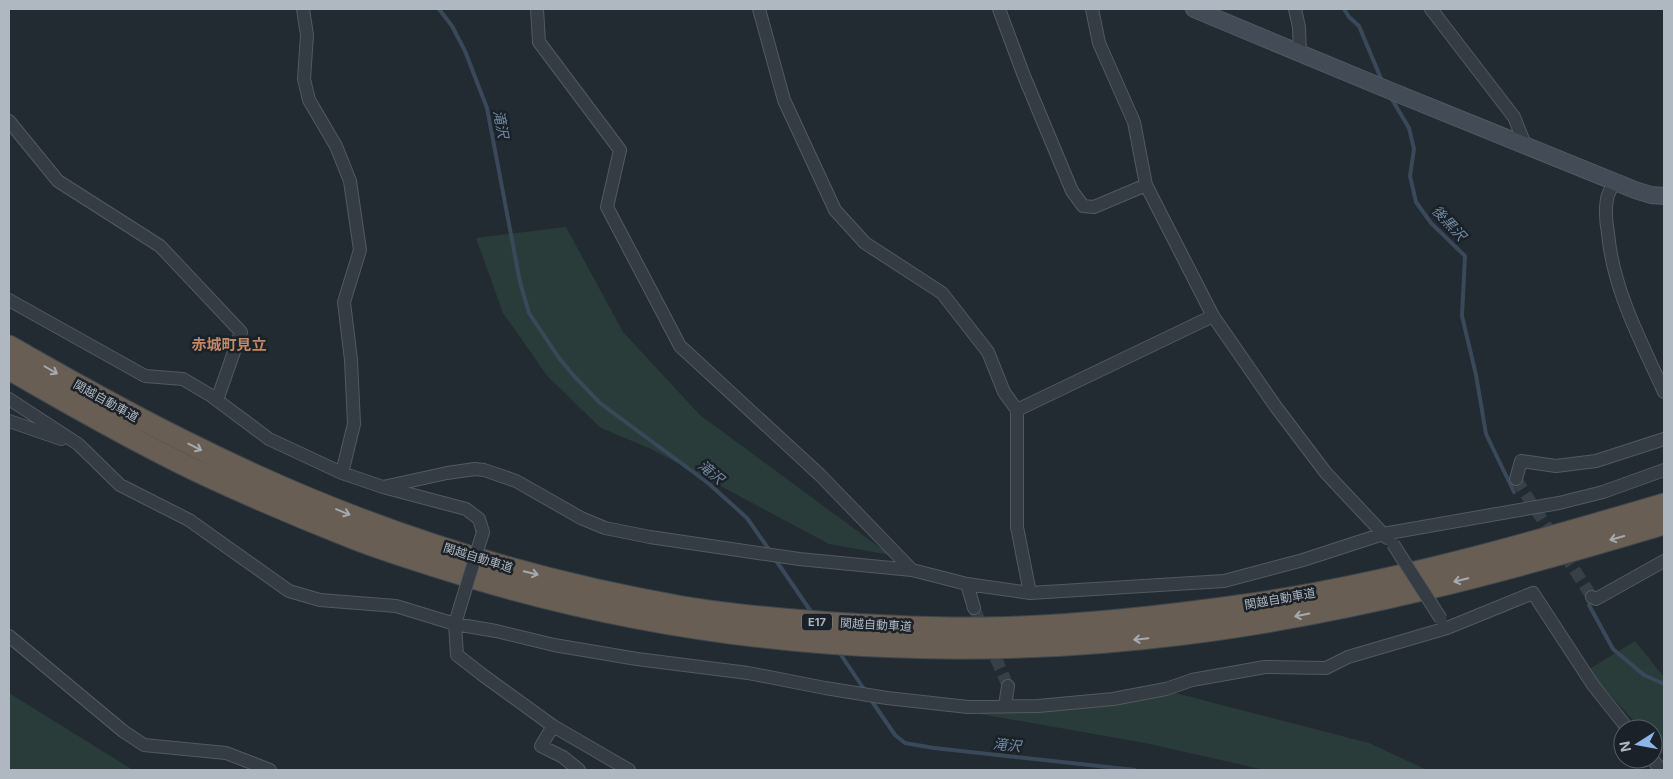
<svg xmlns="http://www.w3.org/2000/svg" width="1673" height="779" font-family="Inter,'Noto Sans JP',sans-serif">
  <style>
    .green { fill: #2a3c3a }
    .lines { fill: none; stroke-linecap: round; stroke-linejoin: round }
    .stream { stroke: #39495a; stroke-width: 4 }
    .street-tunnel { stroke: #373f47; stroke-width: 12; stroke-dasharray: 12 6; stroke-linecap: butt }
    .street-casing { stroke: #525a61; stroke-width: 14 }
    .secondary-casing { stroke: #525a61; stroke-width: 18 }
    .highway-casing { stroke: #3f474e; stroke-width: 23 }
    .street { stroke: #353c44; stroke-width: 12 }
    .secondary { stroke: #434c56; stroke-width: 16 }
    .highway { stroke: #685e53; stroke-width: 21 }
    .street-bridge-casing { stroke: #525a61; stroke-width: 14; stroke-linecap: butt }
    .street-bridge { stroke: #353c44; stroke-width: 12 }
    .oneway { stroke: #a4aab0 }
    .labels { text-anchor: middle; stroke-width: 5; stroke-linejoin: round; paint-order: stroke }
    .shield { fill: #1a2128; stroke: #828a92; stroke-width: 1 }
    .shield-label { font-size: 11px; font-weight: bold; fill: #afb7c0 }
    .street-label { font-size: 12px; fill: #afb7c0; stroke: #1a2128 }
    .water-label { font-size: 14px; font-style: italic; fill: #738aa0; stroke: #1a2128 }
    .quarter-label { font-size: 15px; font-weight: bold; fill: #c38867; stroke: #1a2128 }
  </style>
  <rect width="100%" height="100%" fill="#222a32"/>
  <path class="green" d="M566,227L623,332L700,415L890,555L829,544L651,449L601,428L548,377L503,313L476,238Z
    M1635,641L1664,677V756L1653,743V729H1641L1588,670Z
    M1168,691L1369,743L1427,770H1265L1145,743L974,713Z
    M9,693L133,770H9Z"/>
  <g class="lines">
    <path class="stream" d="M439,9L452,26L465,51L487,108L520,282L529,313L559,358L574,376L600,403L708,483L747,518L770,551
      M1344,9L1349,17L1359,26L1382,81
      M1390,96L1409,128L1414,149L1410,176L1416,202L1431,223L1465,256L1462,316L1476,375L1486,434L1514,492
      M775,559L812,613
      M1589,605L1613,649L1644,675L1664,684
      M839,652L866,692
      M871,700L895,735L905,743L934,748L1135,770"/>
    <path class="street-tunnel" d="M1516,479L1592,597
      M974,608L1008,686"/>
    <g class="street-casing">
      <path id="street" d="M303,9L307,35L304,79L309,100L336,146L350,181L360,250L344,302L351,360L354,424L342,473
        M537,9L539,42L620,150L607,207L680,346L820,475L912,570
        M759,9L784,100L835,210L865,243L942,293L988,352L1004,392L1017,410V527L1030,593
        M999,9L1024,76L1072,191L1083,206L1094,207L1146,185
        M1092,9L1099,43L1134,122L1146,185L1213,316L1276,407L1326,473L1387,538
        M1295,9L1299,27L1300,54
        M1431,9L1514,117L1526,147
        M9,121L58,181L160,246L241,332L217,400
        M1615,181C1612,187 1608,193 1607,199C1605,210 1606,222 1608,233C1613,290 1641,341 1664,392
        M9,300L145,376L183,379L210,395L269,439L342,473L383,487L466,509L479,519L483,532
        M9,399L78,444L120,485L189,520L289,591L320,600L396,606L455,624L496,631L554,645L637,659L748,673L825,688L887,698L968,707L1038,706L1113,699L1166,689L1192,680L1265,667L1326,668L1348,657L1447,628L1533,593L1593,685L1628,729
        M1017,410L1213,316
        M9,421L61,439
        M1516,479L1521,461L1556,466L1596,461L1664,439
        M383,487L447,473L475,469L484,470L516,481L581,518L605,528L650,537L799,559L912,570L967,584L1030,593L1224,581L1303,560L1383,534L1559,503L1603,492L1664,470
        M967,584L974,608
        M1592,597L1596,599L1664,561
        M460,607L455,624L457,655L484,676L553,726L629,770
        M9,636L123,731L144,745L226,753L270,770
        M1005,706L1008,686
        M553,726L541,746L563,757L579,770
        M1652,759L1661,770"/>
    </g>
    <g class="secondary-casing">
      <path id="secondary" d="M1194,9L1391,91L1635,190L1651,195L1664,196"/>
    </g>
    <g class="highway-casing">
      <path id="highway" d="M9,346C122,411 236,472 358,518C463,558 573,588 683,607C752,618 821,623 890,626C933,628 977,629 1020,627C1098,624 1175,615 1252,604C1392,583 1529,544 1664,504
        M9,369C71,405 134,441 199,472C248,495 299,517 350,537C390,553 432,565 473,578C704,647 946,664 1184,634C1347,614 1507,571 1664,524"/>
    </g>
    <use href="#street" class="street"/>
    <use href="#secondary" class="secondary"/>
    <use href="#highway" class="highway"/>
    <g class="street-bridge-casing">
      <path id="street-bridge" d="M1393,544L1441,619
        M460,607L483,532"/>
    </g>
    <use href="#street-bridge" class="street-bridge"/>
  </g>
  <defs><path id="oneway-shaft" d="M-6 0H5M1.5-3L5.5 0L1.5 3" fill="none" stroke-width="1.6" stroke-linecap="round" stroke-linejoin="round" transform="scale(1.25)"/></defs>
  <g class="oneway">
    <use href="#oneway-shaft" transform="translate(51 370) rotate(30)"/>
    <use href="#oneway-shaft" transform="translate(195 447) rotate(27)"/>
    <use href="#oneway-shaft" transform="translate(343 512) rotate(22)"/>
    <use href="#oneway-shaft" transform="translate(1617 538) rotate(164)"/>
    <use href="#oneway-shaft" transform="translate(531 573) rotate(14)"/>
    <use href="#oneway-shaft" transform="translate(1461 580) rotate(166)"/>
    <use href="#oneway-shaft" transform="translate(1302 615) rotate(169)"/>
    <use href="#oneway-shaft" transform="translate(1141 639) rotate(174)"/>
  </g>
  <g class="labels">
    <rect class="shield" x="802" y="613.5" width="30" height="17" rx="4"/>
    <g class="shield-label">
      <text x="817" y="626">E17</text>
    </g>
    <g class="street-label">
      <text transform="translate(106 401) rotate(29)" y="4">関越自動車道</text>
      <text transform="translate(478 558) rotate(17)" y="4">関越自動車道</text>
      <text transform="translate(1280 599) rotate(-10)" y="4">関越自動車道</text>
      <text transform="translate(876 625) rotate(3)" y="4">関越自動車道</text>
    </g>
    <g class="water-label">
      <text transform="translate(501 124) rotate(79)" y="5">滝沢</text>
      <text transform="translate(1449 223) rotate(47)" y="5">後黒沢</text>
      <text transform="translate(711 472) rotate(39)" y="5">滝沢</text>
      <text transform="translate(1007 745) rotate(6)" y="5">滝沢</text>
    </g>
    <g class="quarter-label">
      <text x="229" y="350">赤城町見立</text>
    </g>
  </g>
  <rect width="1673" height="779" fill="none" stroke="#afb7c0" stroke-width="20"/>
  <g transform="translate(1638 744) rotate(259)"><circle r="24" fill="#1a2128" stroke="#565d65"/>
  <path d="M0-4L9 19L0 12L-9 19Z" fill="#8cb6e8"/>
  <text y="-8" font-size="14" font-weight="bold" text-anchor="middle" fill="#afb7c0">N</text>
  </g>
</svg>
